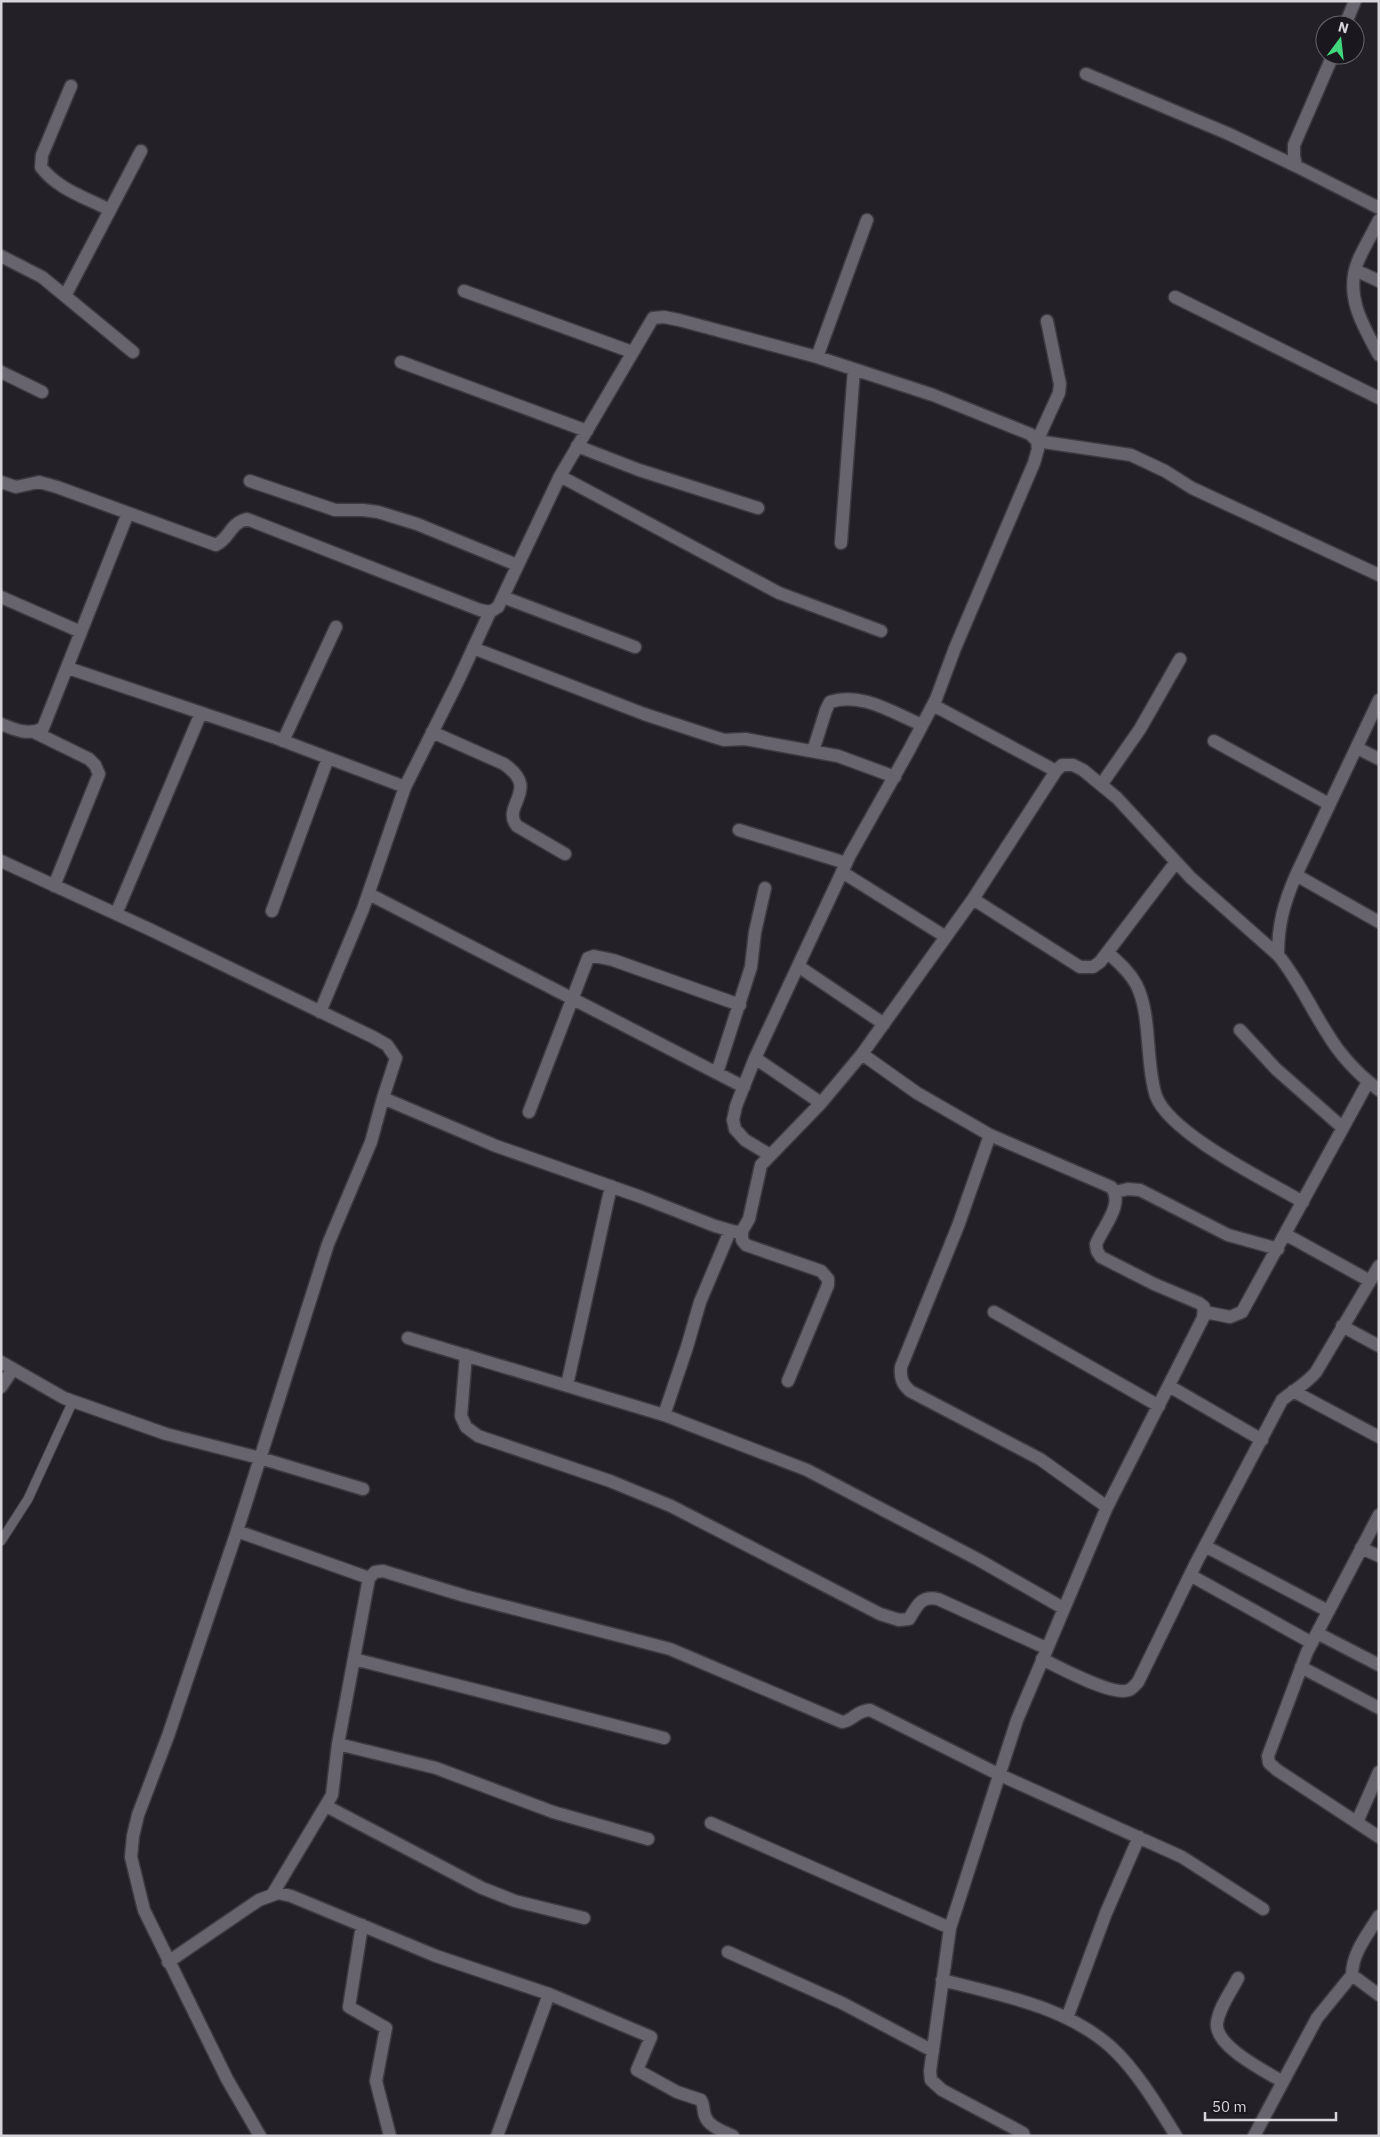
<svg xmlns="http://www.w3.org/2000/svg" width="1380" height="2137" font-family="'IBM Plex Sans',sans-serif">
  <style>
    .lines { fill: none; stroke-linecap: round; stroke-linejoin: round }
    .service-casing { stroke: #3e3b40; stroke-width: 11 }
    .minor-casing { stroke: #3e3b40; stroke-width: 15 }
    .service { stroke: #68646d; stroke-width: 9 }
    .minor { stroke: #68646d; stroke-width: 12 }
  </style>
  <rect width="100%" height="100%" fill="#242027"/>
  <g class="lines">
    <g class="service-casing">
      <path id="service" d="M1,1541L28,1499L73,1401"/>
    </g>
    <g class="minor-casing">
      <path id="minor" d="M1345,25L1355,1
        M1333,55L1294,145V156L1296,166L1379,208
        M1086,74L1229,134L1296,166
        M71,86L42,155L41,167C57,189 87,198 110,210
        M1379,220C1372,234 1364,247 1358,261C1344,295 1363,326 1379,355
        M1,256L42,277L133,352
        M1355,270L1379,281
        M464,291L632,352
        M65,296L141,151
        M1175,297L1379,398
        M1047,321L1060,384L1059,393L1037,441L1131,455L1165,471L1192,488L1379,575
        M817,357L867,220
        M401,362L587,431
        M1,372L42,392
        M577,446L639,470L758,508
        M560,476L779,593L881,631
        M250,481L335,510H363L378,512L417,524L517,565
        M1,482L16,487L39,482L57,487L216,545C231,537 229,524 247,519L480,610L490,612L498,607L560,476L653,318L664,317L679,320L817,357L933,395L1030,434L1037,441L1038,449L1034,463L955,648L936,699L908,752L850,855L755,1058L736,1106L733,1120L735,1129L745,1140L770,1155
        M841,543L854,369
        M1,597L81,632
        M503,597L635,647
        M473,648L644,714L708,735L724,740L745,739L838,756L895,777
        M68,668L273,737L405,787
        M933,705L1056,771
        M1,724C15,730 30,736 43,728L128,513
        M432,732L504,764C542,790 500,806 517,826L565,854
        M36,733L89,759L95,765L99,774L54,886
        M283,741L336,627
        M1214,741L1329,804
        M1357,748L1379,759
        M813,751L826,710L830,702C861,691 895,714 922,725
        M1101,785L1140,729L1180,659
        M739,830L846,863
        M1,861L149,929L373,1037L387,1045L396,1058L383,1098L371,1142L328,1244L237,1531L168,1736L138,1815L133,1836L131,1857L144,1910L227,2079L260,2136
        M842,872L946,937
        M1296,875L1379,922
        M369,894L744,1087
        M973,899L1080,967H1093L1100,962L1176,862
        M272,911L328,758
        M116,914L201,713
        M1108,953C1118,962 1129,971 1136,984C1152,1014 1145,1063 1156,1096C1170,1134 1267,1181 1303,1202
        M1278,955C1278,924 1284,903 1296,875L1379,700
        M798,966L884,1024
        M320,1012L363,909L405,787L458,681L490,612
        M1240,1030L1276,1069L1343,1128
        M862,1054L917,1093L990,1135L1111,1187C1125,1203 1103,1227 1096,1244L1097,1251L1101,1257L1154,1284L1199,1303L1204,1307L1203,1318L1107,1507L1017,1720L950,1928L930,2071L931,2080L942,2090L1023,2133L1024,2136
        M755,1058L821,1103
        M717,1073L751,967L755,932L765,888
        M383,1098L496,1146L641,1197L715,1226L736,1232L742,1231L749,1219L761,1165L821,1103L862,1054L973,899L1056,771L1062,765H1073L1083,770L1117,798L1191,878L1278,955C1298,979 1310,1007 1327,1033C1340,1055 1359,1075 1379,1090
        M529,1112L588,958L594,956L613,960L740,1005
        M990,1135L958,1226L901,1367C900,1378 902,1384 910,1391L1040,1459L1107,1507
        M1115,1192L1128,1189L1140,1190L1228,1235L1278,1249
        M742,1231V1240L746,1245L821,1271L828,1279V1285L788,1381
        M1285,1234L1370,1281
        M994,1312L1159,1406
        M1205,1312L1230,1317L1242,1312L1368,1082
        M1342,1326L1379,1346
        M408,1338L664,1415L807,1470L979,1560L1063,1608
        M466,1355L461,1416L466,1427L478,1436L610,1481L671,1506L880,1614L899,1620L909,1619C917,1606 921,1595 938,1599L1046,1648
        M1,1362L64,1398L166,1434L260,1458L363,1489
        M567,1385L611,1186
        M1169,1386L1262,1440
        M1,1387L13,1369
        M1293,1391L1379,1437
        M664,1415L687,1347L700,1302L730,1231
        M1379,1515L1307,1652L1268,1756L1269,1763L1277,1770L1379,1837
        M237,1531L369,1578
        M1205,1546L1328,1611
        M1361,1548L1379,1556
        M1190,1575L1312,1643
        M1317,1633L1379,1665
        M354,1659L664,1738
        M1042,1659C1059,1667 1113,1697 1129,1690C1132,1689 1135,1685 1138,1682L1196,1563L1282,1400C1294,1390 1306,1384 1316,1372L1379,1266
        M1301,1667L1379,1708
        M338,1744L436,1768L553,1812L648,1839
        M326,1806L482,1888L515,1901L584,1918
        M1357,1822L1379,1772
        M711,1823L950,1928
        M272,1895L332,1795L338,1744L369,1578L375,1572L383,1571L465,1596L670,1649L842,1722C853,1721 855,1711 870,1710L1000,1775L1182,1857L1263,1909
        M1379,1916C1368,1934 1352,1953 1352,1975L1379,1995
        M362,1925L349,2007L386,2028L376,2081L390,2136
        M728,1952L842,2003L933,2051
        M168,1962L259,1900L278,1893L291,1896L436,1956L549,1994L651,2037L637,2070L677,2092L701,2100C704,2105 703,2110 705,2116C709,2127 723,2131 733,2136
        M1238,1978C1231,1992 1219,2007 1217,2023C1214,2046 1265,2071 1283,2082
        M942,1980C1000,1995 1065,2006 1111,2047C1137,2071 1157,2105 1176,2136
        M1067,2018L1106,1913L1139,1837
        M497,2136L549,1994
        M1254,2136L1317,2018L1352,1975"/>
    </g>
    <use href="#service" class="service"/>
    <use href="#minor" class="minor"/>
  </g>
  <rect width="1380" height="2137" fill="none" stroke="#d8d5da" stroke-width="5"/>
  <g transform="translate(1340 40) rotate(15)"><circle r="24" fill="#1a171e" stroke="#666369"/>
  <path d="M0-4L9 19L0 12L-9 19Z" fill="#41d77c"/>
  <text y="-8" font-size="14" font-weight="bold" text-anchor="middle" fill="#d8d5da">N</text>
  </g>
  <path d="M1205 2112v8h131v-8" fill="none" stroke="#d8d5da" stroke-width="2.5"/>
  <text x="1212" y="2112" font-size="15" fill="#d8d5da" stroke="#1a171e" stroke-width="4" paint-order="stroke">50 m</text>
</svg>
